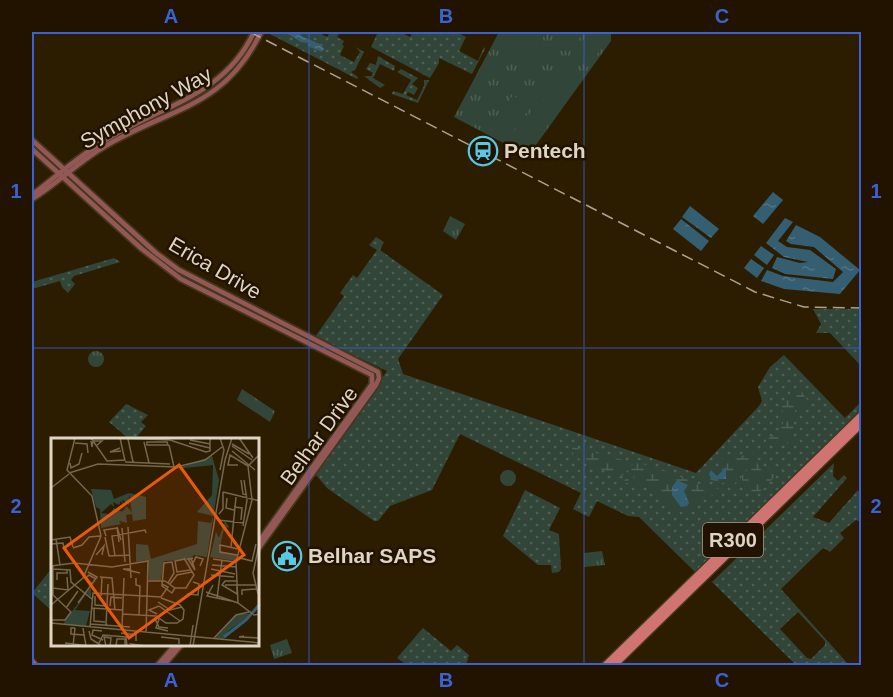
<svg xmlns="http://www.w3.org/2000/svg" width="893" height="697" font-family="Helvetica,sans-serif">
  <style>
    .grass { fill: url(#grass-dots); fill-rule: evenodd }
    .wetland { fill: url(#wetland-marsh); fill-rule: evenodd }
    .park { fill: url(#park-tufts) }
    .garden { fill: #314639 }
    .water { fill: url(#water-ripples) }
    .lines { fill: none; stroke-linecap: round; stroke-linejoin: round }
    .secondary-casing { stroke: #45371c; stroke-width: 8 }
    .primary-casing { stroke: #45371c; stroke-width: 8 }
    .highway-casing { stroke: #45371c; stroke-width: 10 }
    .secondary { stroke: #935855; stroke-width: 4.5 }
    .primary { stroke: #b36764; stroke-width: 5 }
    .highway { stroke: #d07471; stroke-width: 7 }
    .rail { stroke: #afa491; stroke-width: 1.5; stroke-dasharray: 12 6; stroke-linecap: butt }
    .grid { fill: none; stroke: #3a62d5; stroke-width: 1.5; stroke-opacity: 0.55 }
    .labels { text-anchor: middle; stroke-width: 5; stroke-linejoin: round; paint-order: stroke }
    .shield { fill: #221300; stroke: #a69b8a; stroke-width: 1.5 }
    .shield-label { font-size: 20px; font-weight: bold; fill: #dfd5c5 }
    .street-label { font-size: 21px; fill: #dfd5c5; stroke: #221300 }
    .poi-label { font-size: 21px; font-weight: bold; fill: #dfd5c5; stroke: #221300; text-anchor: start }
    .inset-river { fill: none; stroke: #345e71; stroke-width: 3 }
    .inset-road { fill: none; stroke: #74674f; stroke-width: 1.5 }
    .view { fill: #e8590c; fill-opacity: 0.15; stroke: #e8590c; stroke-width: 3 }
    .inset-edge { fill: none; stroke: #dfd5c5; stroke-width: 3 }
    .neatline { fill: none; stroke: #3a62d5; stroke-width: 2 }
    .grid-label { font-size: 20px; text-anchor: middle; font-weight: bold; fill: #3a62d5 }
  </style>
  <defs>
    <pattern id="grass-dots" width="8" height="8" patternUnits="userSpaceOnUse" patternTransform="scale(1.5)"><rect width="8" height="8" fill="#314639"/><path d="M2 2h.1M6 6h.1" fill="none" stroke="#4e6054" stroke-width="1.8" stroke-linecap="round"/></pattern>
    <pattern id="wetland-marsh" width="20" height="14" patternUnits="userSpaceOnUse" patternTransform="scale(1.5)"><rect width="20" height="14" fill="#314639"/><path d="M1 5h8M5 5V1M11 12h8M15 12V8" fill="none" stroke="#4e6054"/></pattern>
    <pattern id="park-tufts" width="24" height="20" patternUnits="userSpaceOnUse" patternTransform="scale(1.5)"><rect width="24" height="20" fill="#314639"/><path d="M3 7l-1-3M5 7V3M7 7l1-3M15 17l-1-3M17 17v-4M19 17l1-3" fill="none" stroke="#4e6054"/></pattern>
    <pattern id="water-ripples" width="26" height="14" patternUnits="userSpaceOnUse" patternTransform="scale(1.5)"><rect width="26" height="14" fill="#345e71"/><path d="M2 4q2-2 4 0t4 0M15 11q2-2 4 0t4 0" fill="none" stroke="#517484"/></pattern>
  </defs>
  <rect width="100%" height="100%" fill="#2c1d01"/>
  <path class="grass" d="M266,32H317L327,37L330,32H340L337,37L344,41L342,45L344,46L340,55L354,62L360,52L356,47L364,52L355,70L351,72L358,77L357,79Z
    M378,32H400L410,37L413,32H456L466,37L459,51L478,61L484,47L485,49L472,74L439,58V63L430,78L371,47Z
    M378,56L395,66L394,71L380,64L373,78L385,85L380,88L364,76H371L373,73L366,69L370,63L376,65Z
    M401,69L418,78L412,84L418,88L414,95L408,92L406,95L417,100L424,86V80H429L418,103L392,94L393,91L403,94L411,80L397,72Z
    M376,237L384,242L380,250L443,295L398,359L403,374L696,473L759,406L762,401L758,387L770,367L784,355L845,418L861,402V410L696,573L639,517L628,516L597,501L589,517L573,509L581,493L460,434L432,490L390,506L378,521H374L327,488L315,474L387,371L315,337L344,296L340,293L353,275L357,278L377,250L369,245Z
    M114,258L120,262L74,276L71,280L75,284L68,293L62,287L60,281L32,289V282Z
    M813,309H861V366L830,333H816L821,324Z
    M126,404L148,415L141,422L146,426L135,439H129L109,422Z
    M834,463L833,476L838,481L844,475L847,478L813,517L829,523L858,490L861,495V522L856,520L840,533L844,538L830,552L824,548L821,550L781,589L849,665H796L712,582ZM798,612L825,641V645L811,659L807,658L780,629Z
    M525,490L560,508L549,530L559,534L561,569L559,572L552,573L551,565H538L503,536Z
    M52,568V611L32,593Z
    M423,628L451,651L457,645L469,655L466,665H407L397,658Z"/>
  <path class="wetland" d="M800,390L812,406L796,407C793,420 793,431 793,444L778,442L763,444L771,436L777,434L783,424L782,401L788,399L791,392Z
    M573,447L623,460L628,470L622,476C606,472 582,465 571,451Z
    M754,451L759,450L760,454L740,472L734,486L704,478V473L711,468L720,472L726,464L721,459L727,455L736,458Z
    M634,461L687,479L690,485L706,483L722,491L709,497L700,498L687,513L676,511L664,503L661,494L649,486L638,485L637,475H634L632,485L624,482ZM680,481L688,486L684,491L689,501L687,506H679L672,495V487Z
    M754,462L758,463L762,472L787,465L756,495L747,491L741,477Z"/>
  <path class="park" d="M499,32H611V41L528,156L454,117Z
    M450,216L465,224L456,240L443,231Z
    M88 359a8 8 0 1 1 16 0a8 8 0 1 1-16 0Z
    M242,389L275,411L270,422L237,400Z
    M500 478a8 8 0 1 1 16 0a8 8 0 1 1-16 0Z
    M602,551L605,565L584,567V553Z
    M287,639L292,653L274,659L270,645Z"/>
  <path class="garden" d="M499,32H546L532,59L518,65L506,57Z
    M560,32H584L568,53L553,42Z
    M589,32H602L609,37L588,67L572,56Z
    M564,67L578,76L555,108L541,98Z
    M513,95L530,107L512,134L494,122Z
    M533,109L550,122L532,148L514,136Z"/>
  <path class="water" d="M285,32H300L301,36L322,45L324,49L322,52L310,47L308,43L301,42Z
    M773,192L783,200L763,224L753,216Z
    M690,206L719,229L711,238L682,217Z
    M785,218L793,222L778,241L787,247L810,250L836,269L833,279L785,274L772,268L777,257L800,263L808,262L784,257L766,243Z
    M681,219L709,241L701,251L673,229Z
    M796,225L820,237L860,270L840,294L784,289L761,281L767,270L783,276L833,282L843,272L814,247L791,244L786,241Z
    M761,246L774,255L767,265L754,255Z
    M751,259L764,268L757,278L744,268Z
    M726,467V479H711L709,474L711,470L717,476Z
    M677,480L688,485L684,491L689,503L687,506L681,507L672,495V487Z"/>
  <g class="lines">
    <g class="secondary-casing">
      <path id="secondary" d="M32,140L156,253L179,270L378,372L379,378L376,385L258,549
        M32,149L142,249L181,279L372,375V384L258,543
        M32,195C57,176 81,154 109,138C164,105 225,95 254,32
        M32,199C57,184 77,163 102,148C169,107 223,110 261,32
        M157,666L176,644
        M163,666L182,644"/>
    </g>
    <g class="primary-casing">
      <path id="primary" d="M32,661L36,666"/>
    </g>
    <g class="highway-casing">
      <path id="highway" d="M605,666L862,415
        M613,666L862,423"/>
    </g>
    <use href="#secondary" class="secondary"/>
    <use href="#primary" class="primary"/>
    <use href="#highway" class="highway"/>
    <path class="rail" d="M250,32L755,292L804,307L862,308"/>
  </g>
  <path class="grid" d="M309,32V666M584,32V666M32,348H862"/>
  <defs>
    <g id="station-ring" transform="scale(1.5)"><circle r="9.5" fill="#221300" stroke="#59c8e5" stroke-width="1.5"/><path d="M-3-6H3Q5-6 5-4V2Q5 4 3 4L4.5 6H3L1.5 4h-3L-3 6H-4.5L-3 4Q-5 4-5 2V-4Q-5-6-3-6ZM-3.5-4v3h7v-3ZM-3.5 1v1.5H-2V1ZM2 1v1.5H3.5V1Z" fill="#59c8e5"/></g>
    <g id="civic-ring" transform="scale(1.5)"><circle r="9.5" fill="#221300" stroke="#59c8e5" stroke-width="1.5"/><path d="M-.6-6.5H3V-4.5H.6V-3L4-1V1h2V6H-6V1h2V-1L-.6-3ZM-1.2 2.5V6h2.4V2.5Z" fill="#59c8e5"/></g>
  </defs>
  <g fill-rule="evenodd">
    <use href="#station-ring" x="483" y="151"/>
    <use href="#civic-ring" x="287" y="556"/>
  </g>
  <g class="labels">
    <rect class="shield" x="703" y="523" width="60" height="34" rx="4.5"/>
    <g class="shield-label">
      <text x="733" y="547">R300</text>
    </g>
    <g class="street-label">
      <text transform="translate(146 108) rotate(-29)" y="7">Symphony Way</text>
      <text transform="translate(215 268) rotate(30)" y="7">Erica Drive</text>
      <text transform="translate(319 436) rotate(-54)" y="7">Belhar Drive</text>
    </g>
    <g class="poi-label">
      <text x="504" y="158">Pentech</text>
      <text x="308" y="563">Belhar SAPS</text>
    </g>
  </g>
  <g transform="translate(51 438)">
    <rect width="208" height="208" fill="#2c1d01"/>
    <path d="M161,18L168,42L156,119L143,117L137,122L113,123L110,142H98L97,122L85,124V106L97,107L100,121L146,106L147,83L160,85L162,78L146,74L161,57L162,27L124,31ZM40,51L60,52L63,61L78,55V67L71,61L74,70L70,63L68,67L62,64L63,69L60,66L50,75L58,76L63,70L71,74L76,68L80,74L79,68L81,76L75,77L76,85L68,83L70,86L50,90L49,71L45,69ZM174,83L178,89L173,91L168,113L186,117L185,123L159,119L165,94L168,100ZM53,133L40,150V159L36,155L24,172L39,173L35,188L13,186L14,182Z" fill="#314639"/>
    <path d="M186,176H201L177,193L173,201L164,200Z" fill="#314639"/>
    <path d="M78,55L95,59V81L82,83Z" fill="#314639"/>
    <path class="inset-river" d="M173,199L195,182L209,166"/>
    <path class="inset-road" d="M40,0L56,23L74,22M67,0L119,2L155,14L159,13V0M69,0L74,23M188,0L202,20M77,1L82,24M139,2L159,6M40,3L41,9L42,3H51L45,8M93,4L98,25M96,4H116L117,7H96ZM24,5L36,6L37,15M138,5L159,10M181,6L198,16M118,7L123,29M181,8L201,22M69,10L59,14L70,13M181,13L204,32M74,24L119,26M19,25L20,30L28,26L31,15M187,27H177L179,17L197,28M169,32L173,12L169,0M18,35L47,26L125,29L154,22L171,9M190,42L192,56L196,57M0,50L18,36M172,54L209,63M176,60L175,70L183,72M183,69L191,70L190,82M168,76L172,71V54M167,82L193,85M192,88L196,62L193,42M77,89L80,140M71,90L74,124M55,98L53,92L66,90M54,99L58,118M5,101L9,127M0,102L19,99L22,109M68,104L66,89L70,102M0,106L12,105L13,111M180,109L185,59M22,110L31,107L38,99L49,98M45,117L53,108L51,117M186,117L169,114V107L187,111M58,118L78,117M64,118L61,98L94,92L95,95M191,118L189,120L201,123L205,106M140,120L144,132L137,121L142,120M134,121L124,123L126,134L139,132M162,121L183,124M142,125L145,119L152,121L149,128M161,127L186,129M0,128L23,125L61,129L97,123L95,195M2,131L19,132L20,144L41,161M79,131H72L89,135M160,131L184,136M160,137L183,139M49,139L61,140L64,172M85,140V147L89,148L88,177M6,142V135H16V131M97,143H114L124,150H135L143,137L133,120M174,143H186V156L171,147ZM117,145L123,135L121,124L113,125L111,148L121,155L124,150M41,146L35,140L38,137L45,141M119,146L126,137L141,134M162,147L156,158L180,163M174,147H205M2,150L17,152L16,139M155,154L187,165L203,177L209,176M136,156L147,157L148,146L142,144M207,156L202,135L208,107M191,157V152L206,151M44,158V167L56,168M50,158L51,139M110,159L117,149L111,146M166,160L171,122M107,164L119,172L131,169M27,165L46,139L37,134M187,165L185,124L201,62L197,28L209,16M0,167L32,140L50,98L41,58L16,32L24,0M59,168L60,159L71,160M108,168L129,183M15,170L27,153M40,170L72,172M43,170V183L54,184M71,176L105,178L115,185H126L132,181L133,172L129,167L110,160M106,176L98,172L108,168M108,181L105,190L117,193M0,182H14L20,174L2,157V128M100,184L104,181L108,189L117,190M0,185L209,205M39,186L79,189M55,187L57,146M39,189L42,155L110,159M24,190H20V196L33,197M32,190L35,208M71,190L73,140M38,193L40,201L51,208M51,193L42,192L41,197L52,202M70,195L85,197V203M193,198L188,199L209,200M110,199L128,201V206M163,200L185,177L198,174M14,205L39,208M48,205L52,197L75,199L76,208M22,208L24,190M55,208L53,199L60,200L59,208M65,208L66,201H74V208M82,208L80,206L96,208M139,208L142,187M142,208L174,22L181,0"/>
    <path class="view" d="M128,27L193,117L78,200L13,110Z"/>
    <rect width="208" height="208" class="inset-edge"/>
  </g>
  <rect width="893" height="697" fill="none" stroke="#221300" stroke-width="66"/>
  <rect x="33" y="33" width="827" height="631" class="neatline"/>
  <g class="grid-label">
    <text x="171" y="23">A</text>
    <text x="446" y="23">B</text>
    <text x="722" y="23">C</text>
    <text x="16" y="198">1</text>
    <text x="876" y="198">1</text>
    <text x="16" y="513">2</text>
    <text x="876" y="513">2</text>
    <text x="171" y="687">A</text>
    <text x="446" y="687">B</text>
    <text x="722" y="687">C</text>
  </g>
</svg>
